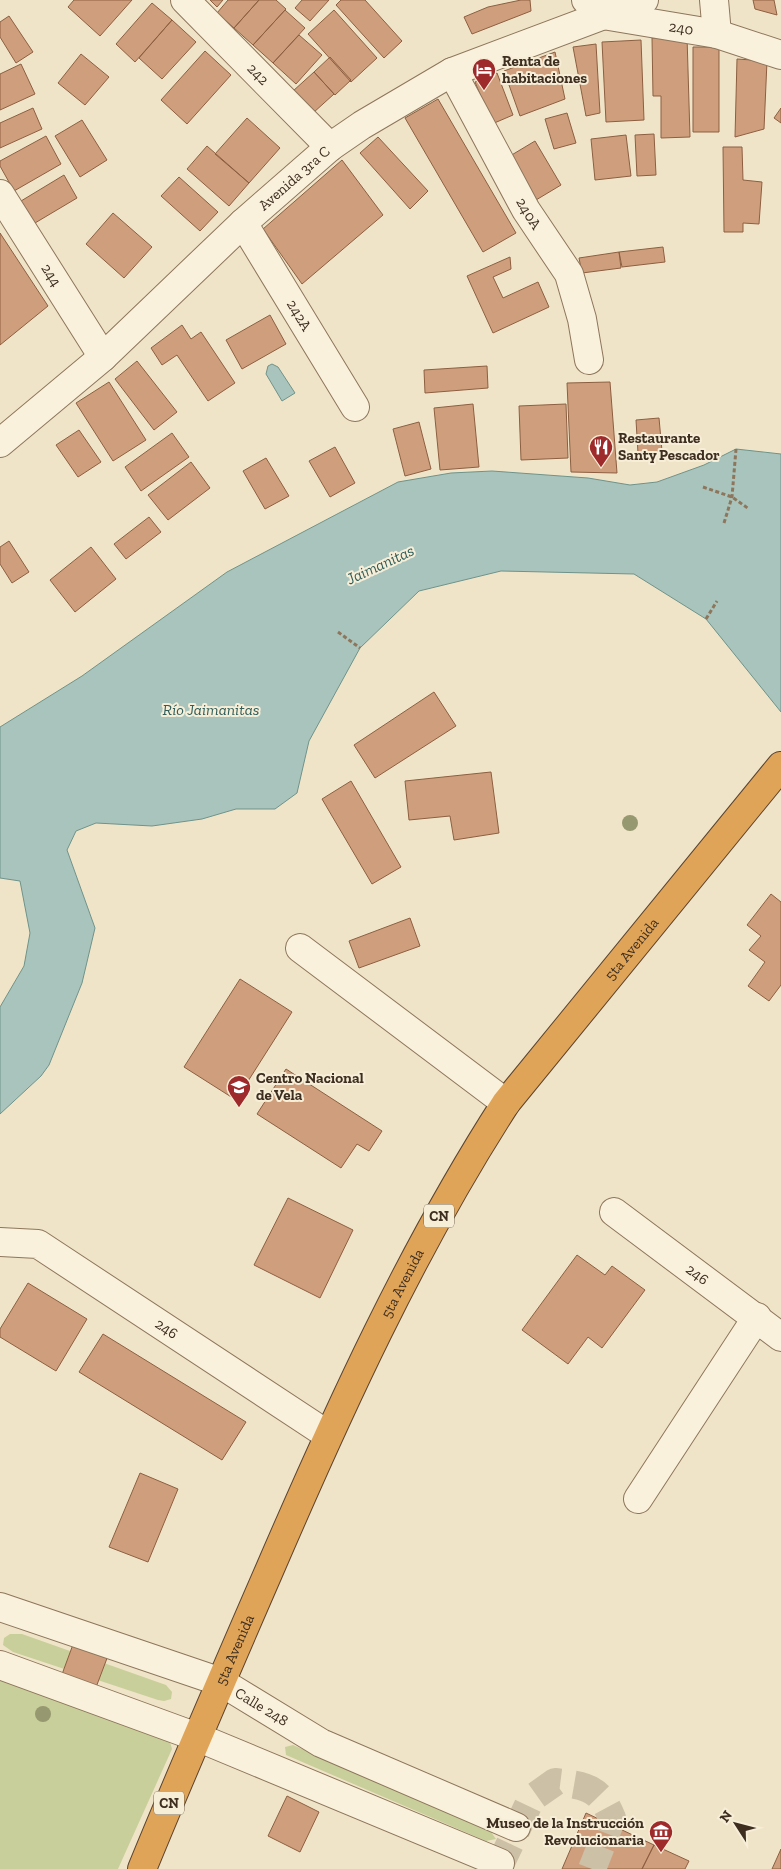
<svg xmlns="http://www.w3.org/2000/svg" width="781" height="1869" font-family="'Zilla Slab',serif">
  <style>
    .green { fill: #c9cf9b }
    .water { fill: #a9c4bc; stroke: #6f938a }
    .building { fill: #cf9f7d; stroke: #8d5f41 }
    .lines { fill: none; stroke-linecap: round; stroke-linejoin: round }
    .minor-tunnel { stroke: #ccc0a6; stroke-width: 28; stroke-dasharray: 28 14; stroke-linecap: butt }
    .minor-casing { stroke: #8d765c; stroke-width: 30 }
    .highway-casing { stroke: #5b4430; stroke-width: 30 }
    .path { stroke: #8d765c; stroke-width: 3; stroke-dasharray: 4 2.5; stroke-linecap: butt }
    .minor { stroke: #faf1dc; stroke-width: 28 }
    .highway { stroke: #e0a458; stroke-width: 28 }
    .tree { fill: #96986f }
    .labels { text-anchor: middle; stroke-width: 4; stroke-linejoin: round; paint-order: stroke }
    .shield { fill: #f7eed8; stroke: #756857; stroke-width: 1 }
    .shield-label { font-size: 14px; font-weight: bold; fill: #3d2e20 }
    .street-label { font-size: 15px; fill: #3d2e20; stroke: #f7eed8 }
    .poi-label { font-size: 15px; font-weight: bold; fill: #3d2e20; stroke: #f7eed8; text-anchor: start }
    .water-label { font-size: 16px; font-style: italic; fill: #2f5d5a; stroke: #f7eed8 }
  </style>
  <rect width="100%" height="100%" fill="#f0e4c8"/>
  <path class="green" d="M10,1634H22L166,1685L172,1692L171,1699L164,1701L158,1700L13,1652L3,1645L4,1638Z
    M0,1667L170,1742L172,1749L118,1869H0Z
    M293,1745L491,1832L496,1839L486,1841L286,1755L285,1747Z"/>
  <path class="water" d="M272,364L278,367L295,393L282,401L266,374L268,366Z
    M736,449L781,454V712L706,619L634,574L501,571L419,591L360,648L309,741L297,793L275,809H236L202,819L152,826L96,823L76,831L67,850L95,928L82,983L49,1065L41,1076L0,1114V1007L24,966L30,933L20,881L0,878V727L82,676L227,572L398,482L451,473L492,471L588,478L630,485L657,482L704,465Z"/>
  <path class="building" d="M74,0H132L100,36L68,7Z
    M210,0H223L217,7Z
    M228,0H259L234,28L217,13Z
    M259,0H276L286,9L253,45L234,28Z
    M302,0H329L310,21L295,8Z
    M341,0H365L402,41L384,58L336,5Z
    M521,0H530L531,11L472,34L464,17L488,7Z
    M753,0H774L777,15L755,9Z
    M152,3L172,20L135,62L116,44Z
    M285,10L305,28L273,63L253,45Z
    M334,10L377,58L351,82L308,34Z
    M9,16L33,52L16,63L0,37V22Z
    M172,20L196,42L162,79L139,58Z
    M299,35L322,55L296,84L273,63Z
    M687,36L690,137L661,138V96H653L652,38Z
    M641,40L644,120L606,122L602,42Z
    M596,44L600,113L586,116L573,47Z
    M693,47H719V132H693Z
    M205,51L231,75L187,124L161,100Z
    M555,52L565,99L520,116L504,71Z
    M81,54L109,77L85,105L58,83Z
    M330,57L351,80L335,95L314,72Z
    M737,59L767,61L764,129L735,137Z
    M21,64L35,94L0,110V74Z
    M314,72L334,94L313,113L293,91Z
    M497,73L513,115L492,124L475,82Z
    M438,99L516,233L483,252L405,118Z
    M33,108L42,129L0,148V123Z
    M781,108V123L774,118Z
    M567,113L576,143L554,149L545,119Z
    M247,118L280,148L249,183L215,154Z
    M82,120L107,160L80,177L55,136Z
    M654,134L656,175L637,176L635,135Z
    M626,135L631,176L595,180L591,139Z
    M46,136L61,164L14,191L0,166V161Z
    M378,137L428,191L410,209L360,153Z
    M535,141L561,185L536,200L510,156Z
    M207,146L249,183L229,206L187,169Z
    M723,147H742L743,180L762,182L759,224L743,223V232H724Z
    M342,160L383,215L302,284L263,229Z
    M64,175L77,198L35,223L21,201Z
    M179,177L218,212L200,231L161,196Z
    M113,213L152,247L124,278L86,244Z
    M0,233L48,306L0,345Z
    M663,247L665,262L622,267L619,252Z
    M619,252L621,268L582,273L579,258Z
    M510,257L511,269L493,277L503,298L538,282L549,307L493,333L467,276Z
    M270,315L286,344L242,369L226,340Z
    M182,325L191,339L201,332L235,383L208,401L177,355L162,365L151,348Z
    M137,361L177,412L154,430L115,379Z
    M487,366L488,388L425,393L424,370Z
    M109,382L146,440L113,461L76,403Z
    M610,382L617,473L571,472L567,383Z
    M473,404L479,467L440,470L434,408Z
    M566,404L568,458L521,460L519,406Z
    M659,418L662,451L638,453L636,420Z
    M419,422L431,469L405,476L393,429Z
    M79,430L101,462L78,477L56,445Z
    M172,433L189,457L141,491L125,467Z
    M335,447L355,483L330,497L309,461Z
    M266,458L289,496L265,509L243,471Z
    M191,462L210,488L168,520L148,495Z
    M149,517L161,532L126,559L114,544Z
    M9,541L29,572L12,583L0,564V547Z
    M91,547L116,579L75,612L50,580Z
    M434,692L456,726L375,778L354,745Z
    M491,772L499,833L454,840L450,816L409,820L405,781Z
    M351,781L401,867L372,884L322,799Z
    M771,894L781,902V985L769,1001L748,986L765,962L749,950L761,936L747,925Z
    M410,918L420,946L359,968L349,941Z
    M240,979L292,1012L236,1100L184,1067Z
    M286,1069L382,1131L369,1151L357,1144L341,1168L257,1114Z
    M288,1198L353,1230L320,1298L254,1265Z
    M577,1255L605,1275L612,1266L645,1290L602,1348L588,1337L568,1364L522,1330Z
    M28,1283L87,1319L56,1371L0,1337V1329Z
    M103,1334L246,1422L222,1460L79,1372Z
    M140,1473L178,1489L148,1562L109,1547Z
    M75,1639L109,1653L95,1690L61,1677Z
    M287,1796L319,1812L300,1852L268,1836Z
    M586,1813L654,1845L642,1869H562Z
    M654,1845L689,1861L685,1869H642Z
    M781,1849V1869H772Z"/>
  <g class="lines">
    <path class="minor-tunnel" d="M498,1869L531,1799L555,1782C586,1786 599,1786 612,1818L592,1869"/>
    <g class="minor-casing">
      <g id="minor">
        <path id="s1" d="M185,0L330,147"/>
        <path id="s2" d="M586,0L603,15L717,34L781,55"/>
        <path d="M714,0L717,34"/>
        <path id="s3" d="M452,72L526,210L569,274L582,319L589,360"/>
        <path id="s4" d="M0,194L103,357"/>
        <path id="s5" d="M243,223L355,407"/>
        <path id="s6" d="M0,443L103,357L243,223L330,147L362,125L452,72L644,0"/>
        <path d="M300,948L506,1103"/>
        <path id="s7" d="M614,1212L781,1337"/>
        <path id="s8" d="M0,1242L38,1244L328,1435"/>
        <path d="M638,1499L757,1317"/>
        <path id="s9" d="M0,1607L221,1682L321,1743L516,1827"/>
        <path d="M0,1665L197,1737L500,1863"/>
      </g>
    </g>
    <g class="highway-casing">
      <g id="highway">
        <path id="s10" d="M142,1869C183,1769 226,1670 269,1571C338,1411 411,1250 506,1103L781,766"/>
      </g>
    </g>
    <path class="path" d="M703,487L732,497L749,509
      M724,523L732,497L736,449
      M706,619L717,601
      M338,632L360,648"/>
    <use href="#minor" class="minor"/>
    <use href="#highway" class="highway"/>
  </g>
  <g class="tree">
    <circle cx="630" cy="823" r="8"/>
    <circle cx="43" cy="1714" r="8"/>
  </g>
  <defs>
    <g id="hotel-pin" transform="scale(1.25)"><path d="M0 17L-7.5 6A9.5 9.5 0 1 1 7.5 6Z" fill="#9e2a2b" stroke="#f7eed8"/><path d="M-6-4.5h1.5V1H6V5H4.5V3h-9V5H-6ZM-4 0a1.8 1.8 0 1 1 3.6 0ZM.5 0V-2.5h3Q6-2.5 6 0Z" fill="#fff"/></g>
    <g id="restaurant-pin" transform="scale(1.25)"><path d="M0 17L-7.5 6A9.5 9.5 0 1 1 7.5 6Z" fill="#9e2a2b" stroke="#f7eed8"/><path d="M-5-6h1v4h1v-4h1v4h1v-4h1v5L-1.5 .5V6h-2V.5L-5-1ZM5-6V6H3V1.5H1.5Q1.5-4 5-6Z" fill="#fff"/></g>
    <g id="school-pin" transform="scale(1.25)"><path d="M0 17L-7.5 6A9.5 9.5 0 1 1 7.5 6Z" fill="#9e2a2b" stroke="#f7eed8"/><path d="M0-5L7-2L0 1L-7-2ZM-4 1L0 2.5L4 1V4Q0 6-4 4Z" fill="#fff"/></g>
    <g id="museum-pin" transform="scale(1.25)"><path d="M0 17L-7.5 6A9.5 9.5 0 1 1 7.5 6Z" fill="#9e2a2b" stroke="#f7eed8"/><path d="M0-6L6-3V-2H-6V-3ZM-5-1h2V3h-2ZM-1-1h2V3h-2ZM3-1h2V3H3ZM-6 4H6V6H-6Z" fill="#fff"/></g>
  </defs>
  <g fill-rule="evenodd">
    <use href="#hotel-pin" x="484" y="70"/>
    <use href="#restaurant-pin" x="601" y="447"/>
    <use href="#school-pin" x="239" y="1087"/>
    <use href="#museum-pin" x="661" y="1832"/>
  </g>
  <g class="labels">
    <g class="shield">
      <rect x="424" y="1204.5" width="30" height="23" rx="4"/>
      <rect x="154" y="1791.5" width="30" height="23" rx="4"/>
    </g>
    <g class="shield-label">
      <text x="439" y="1221">CN</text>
      <text x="169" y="1808">CN</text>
    </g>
    <g class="street-label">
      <text dy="5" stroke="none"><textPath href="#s2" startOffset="102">240</textPath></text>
      <text dy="5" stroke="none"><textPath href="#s1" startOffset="104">242</textPath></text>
      <text dy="5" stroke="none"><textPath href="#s6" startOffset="396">Avenida 3ra C</textPath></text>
      <text dy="5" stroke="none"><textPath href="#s3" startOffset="161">240A</textPath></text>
      <text dy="5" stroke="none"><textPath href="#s4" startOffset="96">244</textPath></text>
      <text dy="5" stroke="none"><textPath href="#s5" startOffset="108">242A</textPath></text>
      <text dy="5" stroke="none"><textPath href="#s10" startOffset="1048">5ta Avenida</textPath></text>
      <text dy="5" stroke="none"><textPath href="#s7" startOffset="104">246</textPath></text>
      <text dy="5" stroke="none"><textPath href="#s10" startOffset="641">5ta Avenida</textPath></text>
      <text dy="5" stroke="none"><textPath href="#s8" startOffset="192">246</textPath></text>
      <text dy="5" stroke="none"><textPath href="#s10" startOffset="238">5ta Avenida</textPath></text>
      <text dy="5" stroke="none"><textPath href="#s9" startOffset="281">Calle 248</textPath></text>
    </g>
    <g class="poi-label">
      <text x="502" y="66">Renta de<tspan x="502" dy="17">habitaciones</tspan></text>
      <text x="618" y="443">Restaurante<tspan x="618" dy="17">Santy Pescador</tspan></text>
      <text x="256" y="1083">Centro Nacional<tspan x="256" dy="17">de Vela</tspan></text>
      <text x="644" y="1828" text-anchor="end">Museo de la Instrucción<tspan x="644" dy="17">Revolucionaria</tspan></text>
    </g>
    <g class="water-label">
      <text transform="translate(380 564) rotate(-25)" y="6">Jaimanitas</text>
      <text x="211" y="715">Río Jaimanitas</text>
    </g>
  </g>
  <g transform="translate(736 1824) rotate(306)" stroke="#f7eed8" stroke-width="4" paint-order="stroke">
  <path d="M0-4L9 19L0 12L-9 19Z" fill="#3d2e20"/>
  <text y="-8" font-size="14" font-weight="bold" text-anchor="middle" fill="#3d2e20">N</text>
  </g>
</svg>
